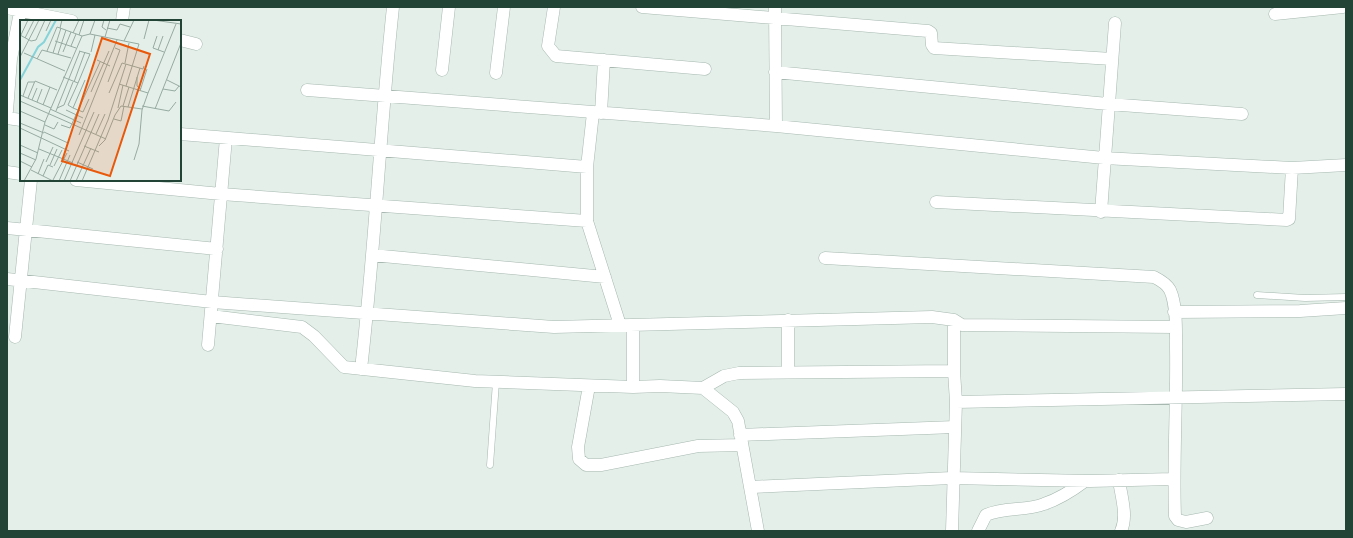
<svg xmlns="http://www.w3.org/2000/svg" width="1353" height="538" font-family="Karla,sans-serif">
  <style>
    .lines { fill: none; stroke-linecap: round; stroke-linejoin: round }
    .service-casing { stroke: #a6b8b0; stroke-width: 7 }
    .minor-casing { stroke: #a6b8b0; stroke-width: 13 }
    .service { stroke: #fff; stroke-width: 6 }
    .minor { stroke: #fff; stroke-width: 12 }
    .inset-river { fill: none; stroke: #86d4da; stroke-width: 2 }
    .inset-road { fill: none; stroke: #96aba2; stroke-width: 1 }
    .view { fill: #e8590c; fill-opacity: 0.15; stroke: #e8590c; stroke-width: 2 }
    .inset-edge { fill: none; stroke: #214437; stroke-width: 2 }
  </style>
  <rect width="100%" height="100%" fill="#e4efe9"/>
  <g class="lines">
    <g class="service-casing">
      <path id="service" d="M1257,295L1305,298L1346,297
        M490,465L496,382"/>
    </g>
    <g class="minor-casing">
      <path id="minor" d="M554,7L548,46L556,56L705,69
        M642,7L928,31L931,33L932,45L934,48L1112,59
        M775,7L776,126
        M7,8L72,21
        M1275,14L1343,7
        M122,21L124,7
        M180,40L196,44
        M442,70L449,7
        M775,72L1108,104L1242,114
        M496,73L504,7
        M307,90L776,126L1104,158L1292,168L1346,165
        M7,111L11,59L21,7
        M593,113L587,167V221L620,325
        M601,113L604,60
        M7,118L21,120
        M180,134L587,167
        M7,172L21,174
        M76,180L221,194L587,221
        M936,202L1287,220L1289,219L1292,168
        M1101,212L1115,23
        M7,228L217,249
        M372,255L605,277
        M825,258L1154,277C1160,280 1167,284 1170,290C1177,305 1176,332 1176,348C1177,404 1173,460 1175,516L1178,520L1186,522L1207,518
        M7,279L212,302L554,327L932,317L954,320L962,325L1175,327
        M1174,312L1300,311L1346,308
        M211,316L302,327L314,336L344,367L475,381L633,387
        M633,325V387L660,386L703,388L733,412L738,421L758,531
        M15,337L31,180
        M208,345L226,138
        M361,369C375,249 380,128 393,7
        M788,372V320
        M589,386L578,447L579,459L586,465H601L698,446L742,445
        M703,388L724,376L739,373L954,371
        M956,402L1346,394
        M740,435L955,427
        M1119,480C1121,496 1128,516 1121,531
        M750,487L952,478L1090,481L1173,479
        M952,531L956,402L954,371V320
        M978,531L986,515C1004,507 1026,511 1044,504C1059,499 1073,490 1085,481"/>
    </g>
    <use href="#service" class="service"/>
    <use href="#minor" class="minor"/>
  </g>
  <g transform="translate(20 20)">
    <rect width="161" height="161" fill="#e4efe9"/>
    <path class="inset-river" d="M0,60L18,27L24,22L36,0"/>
    <path class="inset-road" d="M42,0L40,8L62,16M84,0L82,7L86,10M133,0L161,4M87,8L97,10L100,4L110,7M26,11L31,0M53,13L59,0M70,14L75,0M0,15L11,21L16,20L25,0M59,15L64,0M137,16L133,28L144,32M0,17L8,0M85,17L90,0M5,18L14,0M124,19L129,0M35,21L56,28M104,21L119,24L106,66M51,26L56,14M138,30L143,16M27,31L37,7L40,8M43,32L51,12M71,32L75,15M4,33L45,51M33,33L41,8M38,34L46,10M0,37L19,0M17,39L22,30L51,38M77,40L90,46M105,43L109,23M43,57L58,63L48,85L53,88M117,57V66L121,69M65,60L53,88L63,92L69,79M147,60L161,67M54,62L65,32M88,62L100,30L95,28M58,63L70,34L59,31M99,64L128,73L156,4M143,69L155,71L159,66M120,71L127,49M71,72L89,31M89,73L102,43L123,49L124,46M0,75L31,88M3,76L8,62H14M8,78L15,61L37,70M12,80L17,68M0,81L86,119M17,82L22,69M23,85L30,67M103,86L109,67M122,86L149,91L156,82M108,87L120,48M37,88L44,85L53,62M98,88L103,65M30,89L61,103M135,89L161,23M46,90L63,98M0,91L25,102M36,91L60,31M95,95L101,86L122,89M94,99L101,101L104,86M0,103L24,113M25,105L34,109L38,102M41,105L50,108L80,42M0,108L49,131M24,112L48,123M76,114L85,94M59,115L97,20M0,125L18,133M64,126L79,132M79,126L85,120L95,95M19,129L53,143M0,133L16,140M114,140L119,124L122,90L128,73M0,141L12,147M26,142L33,127M57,142L73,149M30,145L37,129M34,146L42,130M11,150L33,161M18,154L24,139M23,156L28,145L33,147M33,160L47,133M4,161L16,139L25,102L62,16L70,14L104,21L114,0M39,161L50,135M44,161L74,92M50,161L79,94M56,161L71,128M62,161L88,100L106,44"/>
    <path class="view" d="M82,18L130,34L90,156L42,141Z"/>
    <rect width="161" height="161" class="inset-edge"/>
  </g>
  <rect width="1353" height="538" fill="none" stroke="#214437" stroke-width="16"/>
</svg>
